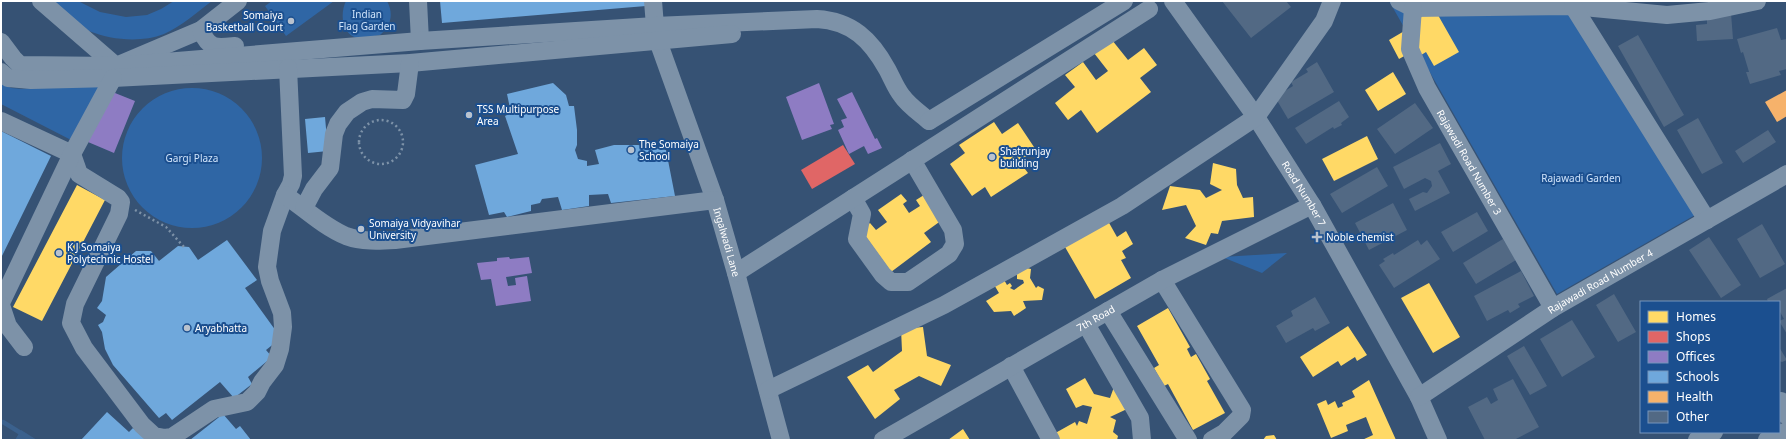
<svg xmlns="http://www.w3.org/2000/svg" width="1788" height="441" font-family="'Noto Sans',sans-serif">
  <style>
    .green { fill: #2f66a5 }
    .water { fill: #3b618d }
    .homes { fill: #ffd966 }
    .shops { fill: #e06666 }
    .offices { fill: #8e7cc3 }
    .schools { fill: #6fa8dc }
    .health { fill: #f6b26b }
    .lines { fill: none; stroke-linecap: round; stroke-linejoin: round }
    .stream { stroke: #3b618d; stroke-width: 4.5 }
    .building { fill: #526984 }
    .path { stroke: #7d92a8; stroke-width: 2.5; stroke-dasharray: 2 3; stroke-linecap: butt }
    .minor { stroke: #7d92a8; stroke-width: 18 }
    .poi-dot { fill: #b9c2ce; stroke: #1b4f8f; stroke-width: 1.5 }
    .labels { text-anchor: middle; stroke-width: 4; stroke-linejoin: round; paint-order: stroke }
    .park-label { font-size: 10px; fill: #cfe3fa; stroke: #1b4f8f }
    .poi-label { font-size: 10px; fill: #fff; stroke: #1b4f8f; text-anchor: start }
    .street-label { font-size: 10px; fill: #fff; stroke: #1b4f8f }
  </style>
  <rect width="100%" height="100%" fill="#365274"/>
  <path class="green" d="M47,1H78L100,12L126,17L147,15L161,9L174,1H212C197,12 182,26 164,34C141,43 111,40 89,31C76,25 59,10 47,1Z
    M272,1H334L286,36L265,6Z
    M346,1H387C394,14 391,26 380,35C374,36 365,39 358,38C341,35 340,13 346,1Z
    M1389,1H1571L1695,215L1557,294Z
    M1,82L11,88L22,89L69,84L102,87L75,142L1,104Z
    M122 158a70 70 0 1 1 140 0a70 70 0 1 1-140 0Z
    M1287,253L1262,273L1222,257Z"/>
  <path class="water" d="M21,430L37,440H15Z"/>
  <path class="homes" d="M1430,1L1459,52L1434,66L1426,52L1410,62L1406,55L1399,59L1389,40L1418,23Z
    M1112,40L1128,60L1144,48L1157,65L1140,78L1151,92L1097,133L1081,110L1068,120L1055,103L1075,87L1065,75L1083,62L1096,80L1108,71L1094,53Z
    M1393,72L1406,94L1378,111L1365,90Z
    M994,122L1002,134L1018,123L1036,150L1019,161L1028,173L991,197L985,187L972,196L950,164L965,153L959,145Z
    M1367,136L1378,159L1334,181L1322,159Z
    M1213,163L1236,169L1237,185L1243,198L1253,197L1254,217L1222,221L1218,234L1211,233L1206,245L1185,238L1196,226L1186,205L1162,210L1170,186L1200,190L1206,198L1222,190L1210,184Z
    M77,185L105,200L42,321L13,307Z
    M901,194L907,201L903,204L909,213L920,206L916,200L924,195L942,220L924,233L931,242L891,272L861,230L870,223L876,230L887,222L878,210Z
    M1108,221L1117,237L1126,231L1133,244L1122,251L1126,258L1121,260L1131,278L1095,299L1065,247Z
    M1017,266L1031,269L1030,278L1036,288L1038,286L1044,289L1042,300L1023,301L1026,308L1014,316L1011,311L994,312L986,301L999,293L993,283L1003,278L1007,285L1010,283L1012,286L1010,288L1014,290L1024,283L1023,280L1017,279Z
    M1429,283L1460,337L1433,353L1401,298Z
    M1168,308L1190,347L1187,349L1191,357L1196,354L1210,379L1207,381L1225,413L1193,430L1168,384L1164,386L1154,368L1159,365L1137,326Z
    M1348,326L1367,355L1357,361L1355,357L1341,366L1338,361L1313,377L1300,357Z
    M923,327L927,356L951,365L941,386L919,376L894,390L900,399L875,419L847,377L868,365L873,372L902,351L901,329Z
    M1085,378L1094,394L1110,398L1114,387L1127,409L1110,417L1116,420L1113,432L1118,436L1117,440H1053L1050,436L1075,422L1077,426L1079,421L1087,424L1092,407L1083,405L1076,408L1066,389Z
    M1369,380L1396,440H1362L1373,435L1366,417L1346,425L1348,431L1331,438L1317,404L1326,400L1328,405L1335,401L1338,408L1343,406L1342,403L1355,397L1352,391Z
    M963,429L970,440H948Z
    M1274,435L1277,440H1263L1266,436Z"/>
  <path class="shops" d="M843,145L855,164L812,189L801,170Z"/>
  <path class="offices" d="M819,83L834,124L830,125L832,129L802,140L786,97Z
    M110,91L135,101L114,153L88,142Z
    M852,92L875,139L877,138L882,148L868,154L864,146L849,154L838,130L844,127L841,120L847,118L837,99Z
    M509,257L510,259L529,257L532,273L506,277L508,286L516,285L515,278L527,276L531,301L496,306L491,279L481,280L477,263L497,261V258Z"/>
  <path class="schools" d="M440,1H646V6L442,23Z
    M553,83L566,95L569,106H574L577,130V145L575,150L578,159L587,161V166L599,164L595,150L614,145H638L666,150L675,196L611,203L608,194L589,195V206L562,210L558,197L542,199L540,203L531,205V211L507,217L504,212L489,215L475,165L518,154L505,116L511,113L507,94Z
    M325,117L328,151L308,153L305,119Z
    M1,131L51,156L1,258Z
    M227,240L257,280L245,288L281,338L266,350L272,357L248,377L252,384L234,398L220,382L172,420L166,413L159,418L113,365L105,349L102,332L98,325L103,322L106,315L97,308L102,301L106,277L136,251H151L159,261L178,246L189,247L198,260Z
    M107,412L129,432L133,428L146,440H81Z
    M223,414L236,429L240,426L251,440H190Z"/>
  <path class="health" d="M1787,90V116L1777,122L1765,102Z"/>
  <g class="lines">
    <path class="stream" d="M3,422L32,440"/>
  </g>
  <path class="building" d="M1222,1H1286L1291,7L1251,38Z
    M1731,13L1733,39L1697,41L1696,25L1707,24V14Z
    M1777,28L1781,40L1787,39V69L1779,71L1781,75L1750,84L1746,72H1749L1743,52L1741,53L1737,39Z
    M1638,35L1684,115L1664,127L1618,46Z
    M1317,62L1334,92L1288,119L1275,97L1293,86L1291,82L1308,72L1306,69Z
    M1339,101L1349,117L1341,123L1342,125L1334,129L1333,127L1306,144L1295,128Z
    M1415,103L1433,128L1395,154L1377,129Z
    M1698,118L1723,163L1702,174L1677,130Z
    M1768,130L1776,142L1743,163L1735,151Z
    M1440,143L1451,164L1438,171L1450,193L1415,211L1409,199L1423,192L1427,193L1432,186L1431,181L1425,178L1404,189L1393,167Z
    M1377,167L1388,186L1342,213L1330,194Z
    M1393,203L1407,230L1369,250L1355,223Z
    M1477,212L1488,231L1453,252L1441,232Z
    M1762,224L1785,264L1760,278L1737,239Z
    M1709,237L1741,285L1721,298L1689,250Z
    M1503,239L1516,260L1476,284L1463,263Z
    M1418,240L1421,245L1427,240L1440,259L1394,288L1379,265L1385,261L1383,259L1393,253L1394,255Z
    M1521,271L1534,296L1518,304L1520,307L1510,313L1508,310L1487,321L1474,296Z
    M1787,288V334L1779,321L1784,319L1779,310V302H1768L1767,299Z
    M1614,294L1636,332L1618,342L1596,305Z
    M1315,297L1330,323L1315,331L1313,328L1286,343L1276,326L1293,316L1291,311Z
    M1572,320L1595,357L1562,377L1540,339Z
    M1524,346L1547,386L1530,395L1507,356Z
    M1779,347L1787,360L1782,362L1779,361Z
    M1513,379L1539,427L1514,440H1485L1468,407L1487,397L1491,404L1498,400L1493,389Z"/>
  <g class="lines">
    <path class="path" d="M359 142a22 22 0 1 1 44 0a22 22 0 1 1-44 0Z
      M135,210L166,227L184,247"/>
    <g class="minor">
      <path d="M41,1L116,66L201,30L238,1"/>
      <path d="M418,1L420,41"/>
      <path id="s1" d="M653,1L655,26L658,41L715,200L736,273L781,440"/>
      <path id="s2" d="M1173,1L1256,117L1312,205L1419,397L1438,440"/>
      <path d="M1399,1L1413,8L1573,6L1667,15L1710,11L1757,1"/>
      <path d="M1573,6L1707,220"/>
      <path id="s3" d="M1413,8L1410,49L1427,88L1553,308"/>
      <path d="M201,30C209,50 217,48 235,46"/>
      <path d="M1,42L13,58L20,65L116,66L420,41L655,26L817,19C852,21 871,40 887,69C892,78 896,89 902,96C908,105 921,114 929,121"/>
      <path d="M1,72L8,78L31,80L113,78L410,63L732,34"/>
      <path d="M1,121L72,154L79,174L118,198L121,202L119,214L75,304L71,323L84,348L142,425L154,436L165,438L172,437L214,409L247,402L257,392L262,382L275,365L280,349L283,327L282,313L270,281L267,267L272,231L285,195L291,184L293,176L288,68"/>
      <path d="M929,121L1124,1"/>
      <path d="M285,195C304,208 324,227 346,236C362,242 379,241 395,240L715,200"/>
      <path d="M853,198L862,214L857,239L883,275L891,282H908L949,254L955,244L953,230L912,160"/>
      <path d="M304,208L314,189L330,168L334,134L338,124L347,112L362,102L372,99L403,100L406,94L410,63"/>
      <path d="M736,273L1149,9"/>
      <path d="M1162,280L1242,410L1241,416L1224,433L1212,440"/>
      <path d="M1,303L72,154L113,78"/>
      <path d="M1,305L8,326L24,347"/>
      <path d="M1108,311L1188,440"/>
      <path d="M1086,324L1140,418L1142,440"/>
      <path d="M1011,366L1051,440"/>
      <path d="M768,390L944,305L1122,206L1256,117L1324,21L1332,1"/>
      <path id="s4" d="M1419,397L1553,308L1787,174"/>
      <path d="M1781,401L1787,416"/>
      <path id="s5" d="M883,440L1162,280L1312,205"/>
      <path d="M1697,440L1714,432"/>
      <path d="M1767,440L1787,431"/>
    </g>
  </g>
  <g class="poi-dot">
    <circle cx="291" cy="21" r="4"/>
    <circle cx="469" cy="115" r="4"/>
    <circle cx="631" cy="150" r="4"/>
    <circle cx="992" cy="157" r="4"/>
    <circle cx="361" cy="229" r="4"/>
    <path d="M1315 231h4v4h4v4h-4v4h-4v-4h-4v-4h4z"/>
    <circle cx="59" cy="253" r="4"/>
    <circle cx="187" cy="328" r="4"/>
  </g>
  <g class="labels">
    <g class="park-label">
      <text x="367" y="18">Indian<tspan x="367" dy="12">Flag Garden</tspan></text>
      <text x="192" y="162">Gargi Plaza</text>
      <text x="1581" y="182">Rajawadi Garden</text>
    </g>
    <g class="poi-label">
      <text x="283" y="19" text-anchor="end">Somaiya<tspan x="283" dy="12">Basketball Court</tspan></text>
      <text x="477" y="113">TSS Multipurpose<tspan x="477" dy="12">Area</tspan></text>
      <text x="639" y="148">The Somaiya<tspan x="639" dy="12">School</tspan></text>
      <text x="1000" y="155">Shatrunjay<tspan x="1000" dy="12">building</tspan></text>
      <text x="369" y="227">Somaiya Vidyavihar<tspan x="369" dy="12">University</tspan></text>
      <text x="1326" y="241">Noble chemist</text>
      <text x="67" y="251">K J Somaiya<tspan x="67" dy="12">Polytechnic Hostel</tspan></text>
      <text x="195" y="332">Aryabhatta</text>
    </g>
    <g class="street-label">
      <text dy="4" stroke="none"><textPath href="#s3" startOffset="169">Rajawadi Road Number 3</textPath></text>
      <text dy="4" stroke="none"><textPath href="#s2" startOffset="233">Road Number 7</textPath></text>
      <text dy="4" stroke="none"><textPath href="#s1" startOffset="253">Ingalwadi Lane</textPath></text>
      <text dy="4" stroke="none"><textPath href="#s4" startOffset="215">Rajawadi Road Number 4</textPath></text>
      <text dy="4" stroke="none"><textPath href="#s5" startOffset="245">7th Road</textPath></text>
    </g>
  </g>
  <rect width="1788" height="441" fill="none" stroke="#ffffff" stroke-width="4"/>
  <rect x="1640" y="301" width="140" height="132" fill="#1b4f8f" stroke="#7695bc"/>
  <rect x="1648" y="311" width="20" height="12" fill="#ffd966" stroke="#7695bc"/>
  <text x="1676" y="321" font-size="12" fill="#ffffff">Homes</text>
  <rect x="1648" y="331" width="20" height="12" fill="#e06666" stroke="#7695bc"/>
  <text x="1676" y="341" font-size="12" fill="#ffffff">Shops</text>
  <rect x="1648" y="351" width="20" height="12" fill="#8e7cc3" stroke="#7695bc"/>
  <text x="1676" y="361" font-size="12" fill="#ffffff">Offices</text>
  <rect x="1648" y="371" width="20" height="12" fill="#6fa8dc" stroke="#7695bc"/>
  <text x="1676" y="381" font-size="12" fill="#ffffff">Schools</text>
  <rect x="1648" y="391" width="20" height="12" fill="#f6b26b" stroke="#7695bc"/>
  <text x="1676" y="401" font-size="12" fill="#ffffff">Health</text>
  <rect x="1648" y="411" width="20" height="12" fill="#526984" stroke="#7695bc"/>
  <text x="1676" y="421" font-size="12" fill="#ffffff">Other</text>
</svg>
